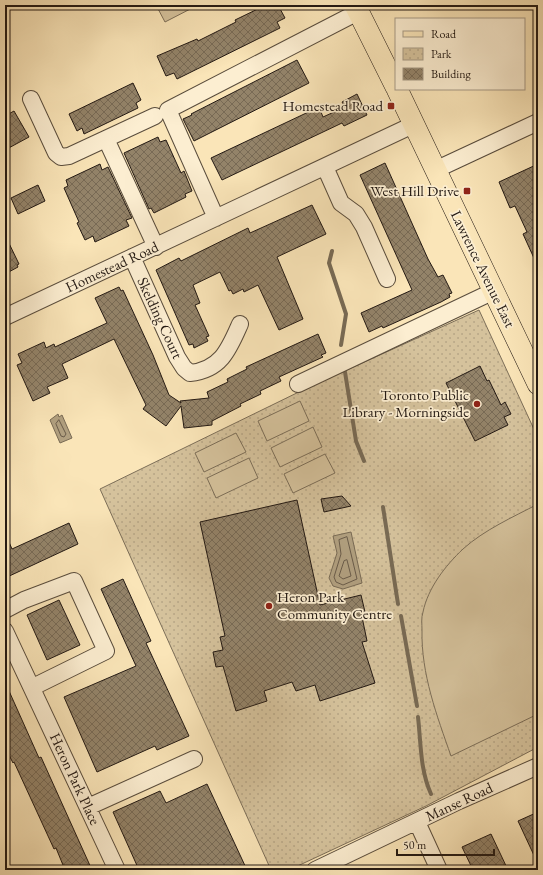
<svg xmlns="http://www.w3.org/2000/svg" width="543" height="875" font-family="'EB Garamond',serif">
  <style>
    .park { fill: url(#park-dots); stroke: #7c6e58 }
    .garden { fill: #d5c29c; stroke: #7c6e58 }
    .water { fill: #b1a080; stroke: #786a54 }
    .lines { fill: none; stroke-linecap: round; stroke-linejoin: round }
    .shore { stroke: #6a5c4a; stroke-width: 1 }
    .stream { stroke: #786a54; stroke-width: 4 }
    .building { fill: url(#building-cross-hatch); stroke: #231913 }
    .minor-casing { stroke: #594c3c; stroke-width: 18 }
    .major-casing { stroke: #231913; stroke-width: 22 }
    .minor { stroke: #fceed1; stroke-width: 16 }
    .major { stroke: #fae5b8; stroke-width: 21 }
    .poi-dot { fill: #8f2418; stroke: #fceed1; stroke-width: 1.5 }
    .labels { text-anchor: middle; stroke-width: 3.5; stroke-linejoin: round; paint-order: stroke }
    .poi-label { font-size: 15px; fill: #231913; stroke: #fceed1; text-anchor: end }
    .street-label { font-size: 15px; fill: #231913; stroke: #fceed1 }
  </style>
  <defs>
    <pattern id="park-dots" width="8" height="8" patternUnits="userSpaceOnUse"><rect width="8" height="8" fill="#d5c29c"/><path d="M2 2h.1M6 6h.1" fill="none" stroke="#b7a686" stroke-width="1.8" stroke-linecap="round"/></pattern>
    <pattern id="building-cross-hatch" width="8" height="8" patternUnits="userSpaceOnUse"><rect width="8" height="8" fill="#938369"/><path d="M0 0l8 8M0 8l8-8" fill="none" stroke="#786a55"/></pattern>
  </defs>
  <rect width="100%" height="100%" fill="#fae5b8"/>
  <filter id="stains"><feTurbulence type="fractalNoise" baseFrequency=".005" numOctaves="4"/><feColorMatrix values="0 0 0 0 .2 0 0 0 0 .09 0 0 0 0 .02 0 0 0 .5 -.17"/></filter>
  <radialGradient id="worn" r=".72"><stop offset=".6" stop-color="#630" stop-opacity="0"/><stop offset="1" stop-color="#630" stop-opacity=".3"/></radialGradient>
  <path class="park" d="M479,310L538,438V747L426,806L289,870H271L100,489L307,388Z"/>
  <path class="garden" d="M156,5H198L165,22Z
    M300,401L309,421L267,441L258,421Z
    M313,427L322,447L280,467L271,448Z
    M236,433L246,452L204,472L195,453Z
    M325,454L335,473L293,493L284,474Z
    M249,458L258,478L216,498L207,478Z
    M538,504V714L451,756C437,716 421,674 422,630C422,624 421,618 423,612C428,588 445,566 463,549C484,530 513,517 538,504Z"/>
  <path class="water" d="M58,414L59,417L62,415L72,438L60,443L50,420Z
    M351,532L362,583L343,589L333,586L329,578L337,553L333,536Z"/>
  <g class="lines">
    <path class="shore" d="M59,420L66,434L64,437L61,436L56,424Z
      M347,537L357,579L343,585L336,582L334,577L341,554L339,540Z
      M347,560L351,576L343,579L339,576L344,561Z"/>
    <path class="stream" d="M332,251L329,263L346,314L341,345
      M345,372L356,441L364,461
      M383,507L398,604
      M401,616L417,706
      M418,717C421,743 420,770 431,794"/>
  </g>
  <path class="building" d="M266,5H278L285,18L277,22L280,28L177,79L174,73L166,76L157,56L197,39L198,41L236,22L235,20Z
    M297,60L309,83L194,141L183,119L192,115L191,114Z
    M133,83L141,100L136,103L138,108L84,134L82,128L77,131L69,114Z
    M357,94L367,115L344,126L342,123L222,180L211,158L319,107L323,117L345,107L342,102Z
    M14,111L29,137L5,150V116Z
    M158,137L160,142L166,140L181,173L184,171L192,191L185,194L186,197L154,213L151,208L149,209L124,153Z
    M385,163L428,259L438,277L443,275L452,293L449,294L450,297L441,302L383,328L382,326L369,332L361,313L412,290L360,175Z
    M100,164L102,170L108,167L132,218L126,220L129,226L95,242L93,236L85,240L77,223L79,222L64,188L68,186L66,180Z
    M538,164V267L523,234L527,232L515,206L510,208L499,182Z
    M38,185L45,201L18,214L11,198Z
    M312,205L326,234L277,257L303,319L279,330L258,285L244,292L243,289L233,294L231,290L229,291L220,272L193,285L200,303L195,305L209,336L206,337L208,341L194,348L193,344L189,345L156,270L179,258L181,261L248,228L250,233Z
    M5,235L19,264L17,265L18,267L5,274Z
    M119,287L121,291L123,290L153,355L169,395L181,403L180,401L209,398L207,392L228,382L227,379L247,369L246,367L318,334L326,353L321,355L323,357L279,377L281,381L260,391L261,394L240,404L241,406L212,421V425L184,428L181,406L166,426L143,409L146,405L114,339L62,364L68,378L47,387L50,393L33,401L17,365L22,363L18,354L44,342L46,348L54,344L55,347L107,323L95,298Z
    M480,366L487,381L489,380L501,405L505,402L511,414L504,417L508,425L475,441L446,383Z
    M342,496L351,506L324,512L321,499Z
    M297,500L320,605L361,595L365,612H361L367,641L362,642L375,683L320,701L315,685L296,691L292,682L264,691L267,701L236,711L223,666L216,667L213,652L223,650L220,637L225,636L200,522Z
    M69,523L78,544L5,578V533L12,549Z
    M123,579L151,641L146,643L189,736L157,750L155,746L97,772L64,697L136,666L101,589Z
    M59,600L80,645L47,660L27,615Z
    M5,682L39,758L41,757L92,870H65L56,848L54,849L14,762L13,763L5,747Z
    M207,784L247,870H139L113,812L160,791L166,803Z
    M538,812V864L518,821Z
    M491,834L508,870H473L462,847Z"/>
  <g class="lines">
    <g class="minor-casing">
      <path id="minor" d="M31,99L56,153L61,157L69,156L155,116
        M106,139L156,247
        M325,167L341,203L356,214L364,227L387,279
        M435,170L538,122
        M216,218L168,110L358,12
        M132,257L177,357L184,368L190,373C221,370 229,349 240,324
        M5,317L415,124
        M298,384L494,291
        M5,610L24,600L74,581L106,651L33,687
        M5,631L117,870
        M88,807L194,759
        M417,822L439,870
        M315,870L459,801L538,766"/>
    </g>
    <g class="major-casing">
      <path id="major" d="M355,5L396,87
        M397,89L538,384"/>
    </g>
    <use href="#minor" class="minor"/>
    <use href="#major" class="major"/>
  </g>
  <g class="poi-dot">
    <rect x="387" y="102" width="8" height="8" rx="2"/>
    <rect x="463" y="187" width="8" height="8" rx="2"/>
    <circle cx="477" cy="404" r="4"/>
    <circle cx="269" cy="606" r="4"/>
  </g>
  <g class="labels">
    <g class="poi-label">
      <text x="383" y="111">Homestead Road</text>
      <text x="459" y="196">West Hill Drive</text>
      <text x="469" y="400">Toronto Public<tspan x="469" dy="17">Library - Morningside</tspan></text>
      <text x="277" y="602" text-anchor="start">Heron Park<tspan x="277" dy="17">Community Centre</tspan></text>
    </g>
    <g class="street-label">
      <text transform="translate(112 267) rotate(-25)" y="5">Homestead Road</text>
      <text transform="translate(483 269) rotate(64)" y="5">Lawrence Avenue East</text>
      <text transform="translate(160 318) rotate(65)" y="5">Skelding Court</text>
      <text transform="translate(75 779) rotate(65)" y="5">Heron Park Place</text>
      <text transform="translate(459 802) rotate(-25)" y="5">Manse Road</text>
    </g>
  </g>
  <rect width="543" height="875" fill="none" stroke="#fae5b8" stroke-width="20"/>
  <rect x="6" y="6" width="531" height="863" fill="none" stroke="#231913" stroke-width="2"/>
  <rect x="10" y="10" width="523" height="855" fill="none" stroke="#231913"/>
  <rect x="395" y="18" width="130" height="72" fill="#fceed1" stroke="#a59985"/>
  <rect x="403" y="31" width="20" height="6" fill="#fae5b8" stroke="#a59985"/>
  <text x="431" y="38" font-size="12" fill="#231913">Road</text>
  <rect x="403" y="48" width="20" height="12" fill="url(#park-dots)" stroke="#a59985"/>
  <text x="431" y="58" font-size="12" fill="#231913">Park</text>
  <rect x="403" y="68" width="20" height="12" fill="url(#building-cross-hatch)" stroke="#a59985"/>
  <text x="431" y="78" font-size="12" fill="#231913">Building</text>
  <path d="M397 849v6h97v-6" fill="none" stroke="#231913" stroke-width="2"/>
  <text x="403" y="849" font-size="12" fill="#231913" stroke="#fceed1" stroke-width="3" paint-order="stroke">50 m</text>
  <rect width="100%" height="100%" filter="url(#stains)"/>
  <rect width="100%" height="100%" fill="url(#worn)"/>
</svg>
